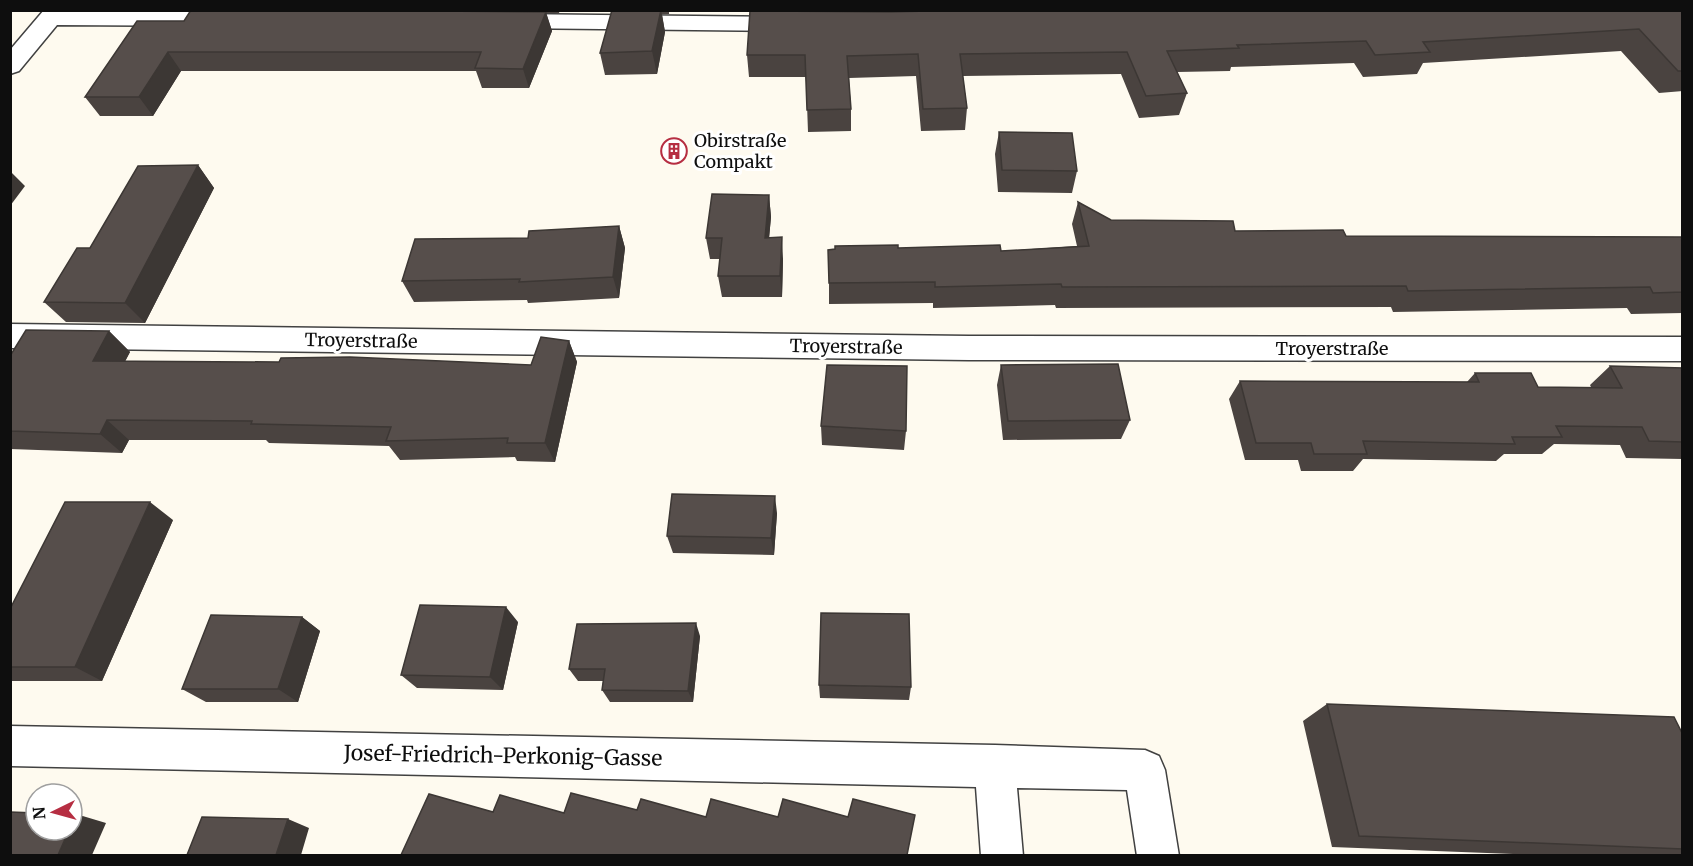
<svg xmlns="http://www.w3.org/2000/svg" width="1693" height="866" font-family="Merriweather,serif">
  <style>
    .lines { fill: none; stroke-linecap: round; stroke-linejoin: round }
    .minor-casing { stroke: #414141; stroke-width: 3 }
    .minor { fill: #fff; fill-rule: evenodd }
    .wall { fill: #4a4340 }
    .shaded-wall { fill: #3c3734 }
    .building { fill: #564e4b; stroke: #3c3734; stroke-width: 1.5 }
    .labels { text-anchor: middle; stroke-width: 6; stroke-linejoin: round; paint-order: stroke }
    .poi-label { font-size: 18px; fill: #0e0e0e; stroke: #fff; text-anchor: start }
    .street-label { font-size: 18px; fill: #0e0e0e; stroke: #fff }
    .near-street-label { font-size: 21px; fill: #0e0e0e; stroke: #fff }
  </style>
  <rect width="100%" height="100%" fill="#fefaef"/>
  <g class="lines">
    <g class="minor-casing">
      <path id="minor" d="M44,10L229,12L237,14L241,19L237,24L229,26L57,25L19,71L10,74V50Z
        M503,14L793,17L801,19L805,24L801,29L793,31L503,28L495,26L491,21L495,16Z
        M10,324L969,336L1682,337V361L969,360L10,348Z
        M10,726L995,745L1145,750L1159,756L1165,770L1179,856H1137L1127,790L1017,788L1023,856H981L976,787L10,766Z"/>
    </g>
    <use href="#minor" class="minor"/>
  </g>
  <path class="wall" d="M191,10H560L559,13H546L552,31L529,88H482L476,71H181L153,116H100L85,97L184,21Z
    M612,10H669V14H662L665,32L657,74L605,75L600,53Z
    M752,10H1683V91L1659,93L1621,51L1423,63L1417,74L1363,77L1354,63L1231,67L1230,71L1177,72L1187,93L1179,115L1139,118L1121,74L963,76L967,108L965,130L921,131L916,76L849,78L851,109V131L808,132L806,77H749L747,55Z
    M999,132L1077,171L1072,193L998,192L995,154Z
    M198,165L214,188L145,323L66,322L44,302L90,248Z
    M769,195L771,217L769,238L783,259L782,297H722L718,276L720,259H710L706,238Z
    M1078,202L1111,220L1235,231L1346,236L1683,237V313L1631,314L1627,308L1393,312L1391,307L1056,308L1055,305L933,308V303L829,304V283L898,248L1001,251L1077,246L1072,224Z
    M619,226L625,248L619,298L528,303L527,300L414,302L402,281L528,238Z
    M109,331L130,352L125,361L531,365L569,341L577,362L555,462L517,461L515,457L400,460L389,446L269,443L266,440H129L122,453L10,449V356Z
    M1001,365L1130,420L1121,439L1003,440L997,385Z
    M1610,366L1683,368V459L1626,458L1620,445L1554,444L1542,454H1504L1496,461L1363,459L1353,471H1301L1298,460H1245L1229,399L1240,381L1467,382L1475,373L1538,387H1591L1590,385Z
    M821,426L906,431L904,450L822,445Z
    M777,513L774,555L673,553L667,536Z
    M173,520L102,681H10V609Z
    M302,617L320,631L298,702H206L182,689Z
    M518,622L503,690L417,688L401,675Z
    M700,636L693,702H610L602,690L603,681H578L569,669Z
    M819,685L911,687L909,700L820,698Z
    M1327,704L1683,735V855H1541L1332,847L1303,721Z"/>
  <path class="shaded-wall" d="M661,10L665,32L657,74L652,51Z
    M546,12L552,31L529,88L523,69Z
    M168,52L181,71L153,116L139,97Z
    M198,165L214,188L145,323L125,303Z
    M10,171L25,186L10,206Z
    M769,195L771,217L767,260L765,238Z
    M619,226L625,248L619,298L613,277Z
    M782,237L783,259L782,297L780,276Z
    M109,331L130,352L115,381L93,361Z
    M569,341L577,362L555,462L545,443Z
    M107,420L129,440L122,453L100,434Z
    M775,496L777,513L774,555L771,538Z
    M150,502L173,520L102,681L75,667Z
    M506,607L518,622L503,690L490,677Z
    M302,617L320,631L298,702L278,689Z
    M696,623L700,636L693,702L688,691Z
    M76,814L106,823L92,855H58L69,830H72V824Z
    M288,819L309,828L301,855H276Z"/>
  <path class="building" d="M191,10H335L546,12L523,69L475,68L481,52H168L139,97H85L137,21H184Z
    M612,10H661L652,51L600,53Z
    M967,10H1683V71H1678L1639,29L1423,42L1430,52L1375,55L1366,41L1237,45L1239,48L1167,51L1187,93L1146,96L1127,52L960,54L967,108L923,109L918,54L847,56L851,109L807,110L805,55H747L750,11L891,12Z
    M999,132L1072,133L1077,171L1002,170Z
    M198,165L125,303L44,302L77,248H90L138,166Z
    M712,194L769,195L765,238L782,237L780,276H718L722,238H706Z
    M1078,202L1111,220L1233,221L1235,231L1343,230L1346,236L1683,237V292L1653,293L1650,287L1408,291L1406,286L1062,287L1061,284L935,287V282L829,283L828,250L835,249V246L898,245V248L1000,245L1001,251L1089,246Z
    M619,226L613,277L519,282L520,279L402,281L415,239L528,238L529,231Z
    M26,330L109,331L93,361L279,362L281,358L350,357L531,365L541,337L569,341L545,443H507L508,438L386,441L391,427L251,424L252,421L107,420L100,434L10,431V356Z
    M1118,364L1130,420L1008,421L1001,365Z
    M827,365L907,366L906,431L821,426Z
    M1610,366L1683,368V442L1649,441L1642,427L1556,426L1562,437H1512L1515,444L1363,441L1367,454H1314L1311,443H1256L1240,381L1479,382L1475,373H1531L1538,387L1622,388Z
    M672,494L775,496L771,538L667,536Z
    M65,502H150L75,667H10V609Z
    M420,605L506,607L490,677L401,675Z
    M821,613L909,614L911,687L819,685Z
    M211,615L302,617L278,689H182Z
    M696,623L688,691L602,690L605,669H569L577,624Z
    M1327,704L1674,717L1683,735V849L1359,836Z
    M571,793L637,810L641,799L706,817L711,799L778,817L783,799L848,817L853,799L915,815L907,855H401L429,794L493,812L500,795L564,813Z
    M10,812L36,813V830H69L58,855H10Z
    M72,814H76L72,824Z
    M202,817L288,819L276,855H187Z"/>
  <defs>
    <g id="building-ring" transform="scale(1.35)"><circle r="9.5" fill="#fff" stroke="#b62e42" stroke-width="1.5"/><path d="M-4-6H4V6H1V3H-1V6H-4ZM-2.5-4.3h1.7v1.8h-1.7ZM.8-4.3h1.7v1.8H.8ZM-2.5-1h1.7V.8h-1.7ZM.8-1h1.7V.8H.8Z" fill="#b62e42"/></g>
  </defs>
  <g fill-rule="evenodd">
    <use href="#building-ring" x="674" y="151"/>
  </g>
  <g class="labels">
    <g class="poi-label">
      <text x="694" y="147">Obirstraße<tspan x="694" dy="21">Compakt</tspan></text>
    </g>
    <g class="street-label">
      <text transform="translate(361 341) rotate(1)" y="6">Troyerstraße</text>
      <text transform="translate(846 347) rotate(1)" y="6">Troyerstraße</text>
      <text x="1332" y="355">Troyerstraße</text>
    </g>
    <g class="near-street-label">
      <text transform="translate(503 756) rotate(1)" y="7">Josef-Friedrich-Perkonig-Gasse</text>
    </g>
  </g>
  <rect width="1693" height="866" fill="none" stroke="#0e0e0e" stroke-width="24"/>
  <g transform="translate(54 812) rotate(265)"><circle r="28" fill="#ffffff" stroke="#9f9f9f" stroke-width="1.5"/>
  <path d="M0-4.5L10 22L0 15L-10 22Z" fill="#b62e42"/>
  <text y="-9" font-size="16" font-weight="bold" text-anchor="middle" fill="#0e0e0e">N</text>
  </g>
</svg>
